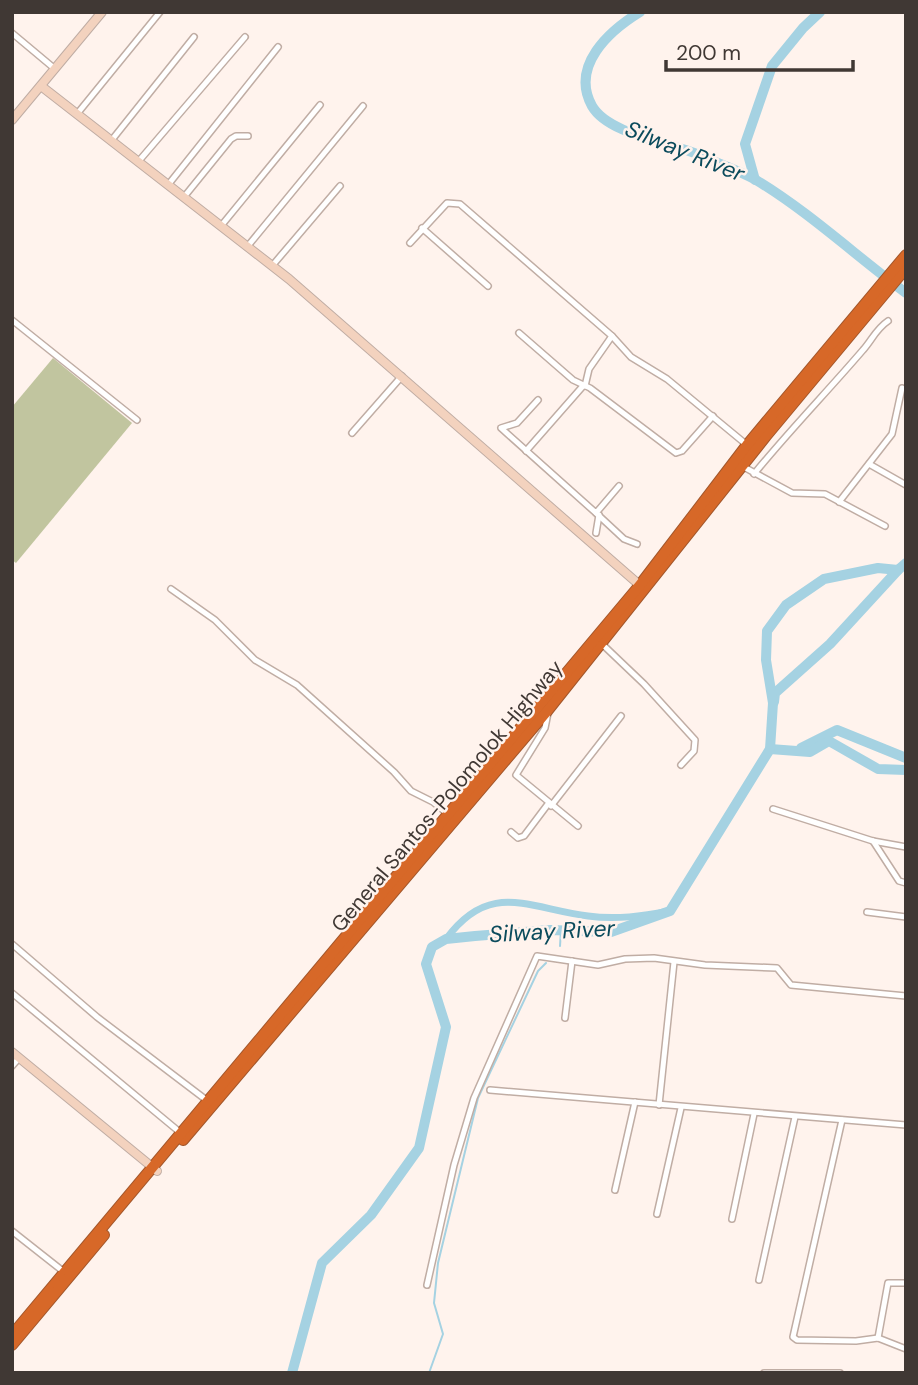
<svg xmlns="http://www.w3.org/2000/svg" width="918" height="1385" viewBox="0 0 918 1385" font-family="'DM Sans',sans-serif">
	<rect width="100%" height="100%" fill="#fff3ed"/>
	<path fill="#c1c59f" d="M53 358 132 423 16 563 12 560V407Z"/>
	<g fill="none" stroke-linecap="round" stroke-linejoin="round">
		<g stroke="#a5d2e2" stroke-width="2">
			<path d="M560 946 561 930"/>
			<path d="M429 1373 443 1334 434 1303 438 1263 478 1098 538 971 546 963"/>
		</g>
		<path stroke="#a5d2e2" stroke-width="7" d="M446 939C490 880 527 908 588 916 616 920 643 916 670 911"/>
		<g stroke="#a5d2e2" stroke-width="10">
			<path d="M640 12C609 31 570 66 592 106 608 134 668 142 697 154 716 163 738 170 756 180 809 212 856 256 906 293"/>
			<path d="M755 180 745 144 772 66 803 28 820 12"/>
			<path d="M774 702 775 693 830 644 898 570"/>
			<path d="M801 748 837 730 906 758"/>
			<path d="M770 749 810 752 829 741 878 769 906 770"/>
			<path d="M292 1373 322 1263 371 1215 419 1148 446 1027 426 964 432 947 446 939 475 936 550 930 611 932 670 911 770 749 773 703 766 660 767 631 786 605 824 579 878 568 898 570 906 563"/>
		</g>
		<g stroke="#c0ada4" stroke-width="8">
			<g id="street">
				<path d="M12 33 55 69"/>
				<path d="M77 114 160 12"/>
				<path d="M111 141 194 37"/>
				<path d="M138 162 245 37"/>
				<path d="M168 185 278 47"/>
				<path d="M184 197 231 139 236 136H248"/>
				<path d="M221 226 320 105"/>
				<path d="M422 228 488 286"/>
				<path d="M410 243 447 203 460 204 612 336 631 357 667 379 747 445"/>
				<path d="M247 247 363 106"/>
				<path d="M272 266 340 186"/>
				<path d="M12 320 137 420"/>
				<path d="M519 333 573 380 590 388 676 453 682 451 713 416"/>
				<path d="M585 386 589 369 612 336"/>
				<path d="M538 400 517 423 501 428 596 513 619 486"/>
				<path d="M352 433 402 376"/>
				<path d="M526 451 583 386"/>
				<path d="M869 464 906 485"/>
				<path d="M742 466 792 493 825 494 885 526"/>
				<path d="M754 474C789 431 827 392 863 350 872 340 876 329 888 321"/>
				<path d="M839 502 892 434 902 388"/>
				<path d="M596 513 624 539 637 544"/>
				<path d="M596 533 599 515"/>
				<path d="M171 589 215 620 255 660 297 685 394 772 411 791 433 802 448 814"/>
				<path d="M601 643 644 684 695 740 694 751 681 765"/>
				<path d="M548 713 545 728 516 775 578 826"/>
				<path d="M551 806 621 716"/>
				<path d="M773 809 873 841 906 847"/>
				<path d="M511 832 518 838 524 836 548 804"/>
				<path d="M873 841 899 881 906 883"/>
				<path d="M867 912 906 917"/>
				<path d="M12 944 97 1017 209 1102"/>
				<path d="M12 993 182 1134"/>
				<path d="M565 1018 572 961"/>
				<path d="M12 1066 19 1058"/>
				<path d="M490 1090 906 1125"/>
				<path d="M659 1105 674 962"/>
				<path d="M842 1120 793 1337 797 1340 856 1341 878 1338 906 1349"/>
				<path d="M615 1190 635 1102"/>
				<path d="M657 1214 681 1108"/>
				<path d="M732 1219 754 1114"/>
				<path d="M12 1231 64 1272"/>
				<path d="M759 1280 795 1117"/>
				<path d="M427 1285 454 1165 474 1098 537 956 598 965 625 959 654 958 705 965 777 968 791 985 906 996"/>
				<path d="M878 1338 888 1283H906"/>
				<path d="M764 1373H840"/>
			</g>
		</g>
		<g stroke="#c0ada4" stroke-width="10">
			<g id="secondary">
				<path d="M41 86 289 279 643 588"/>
				<path d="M12 120 102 12"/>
				<path d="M12 1052 157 1171"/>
			</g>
		</g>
		<g stroke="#a2572c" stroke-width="12">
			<g id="highway">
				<path d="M183 1140 548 710 766 436 906 268"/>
				<path d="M12 1335 640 585 747 445 906 255"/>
				<path d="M12 1345 104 1235"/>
			</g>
		</g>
		<use href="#street" stroke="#fff" stroke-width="5"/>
		<use href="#secondary" stroke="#f3d2be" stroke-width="8"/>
		<use href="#highway" stroke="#d76828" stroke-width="10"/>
	</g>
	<g text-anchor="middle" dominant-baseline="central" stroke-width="5" stroke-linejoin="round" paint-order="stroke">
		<g font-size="21" fill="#403834" stroke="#fff3ed">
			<text transform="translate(447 796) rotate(-50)">General Santos-Polomolok Highway</text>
		</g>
		<g font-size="23" font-style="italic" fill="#0b4b5c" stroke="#fff3ed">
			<text transform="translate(685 151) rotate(22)">Silway River</text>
			<text transform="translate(552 931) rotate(-3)">Silway River</text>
		</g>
	</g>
	<rect width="918" height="1385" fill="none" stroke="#403834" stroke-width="28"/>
	<path d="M666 60v10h187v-10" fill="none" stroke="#403834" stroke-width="3.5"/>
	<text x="676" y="60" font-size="21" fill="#403834" stroke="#fff3ed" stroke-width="5" paint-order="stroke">200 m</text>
</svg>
